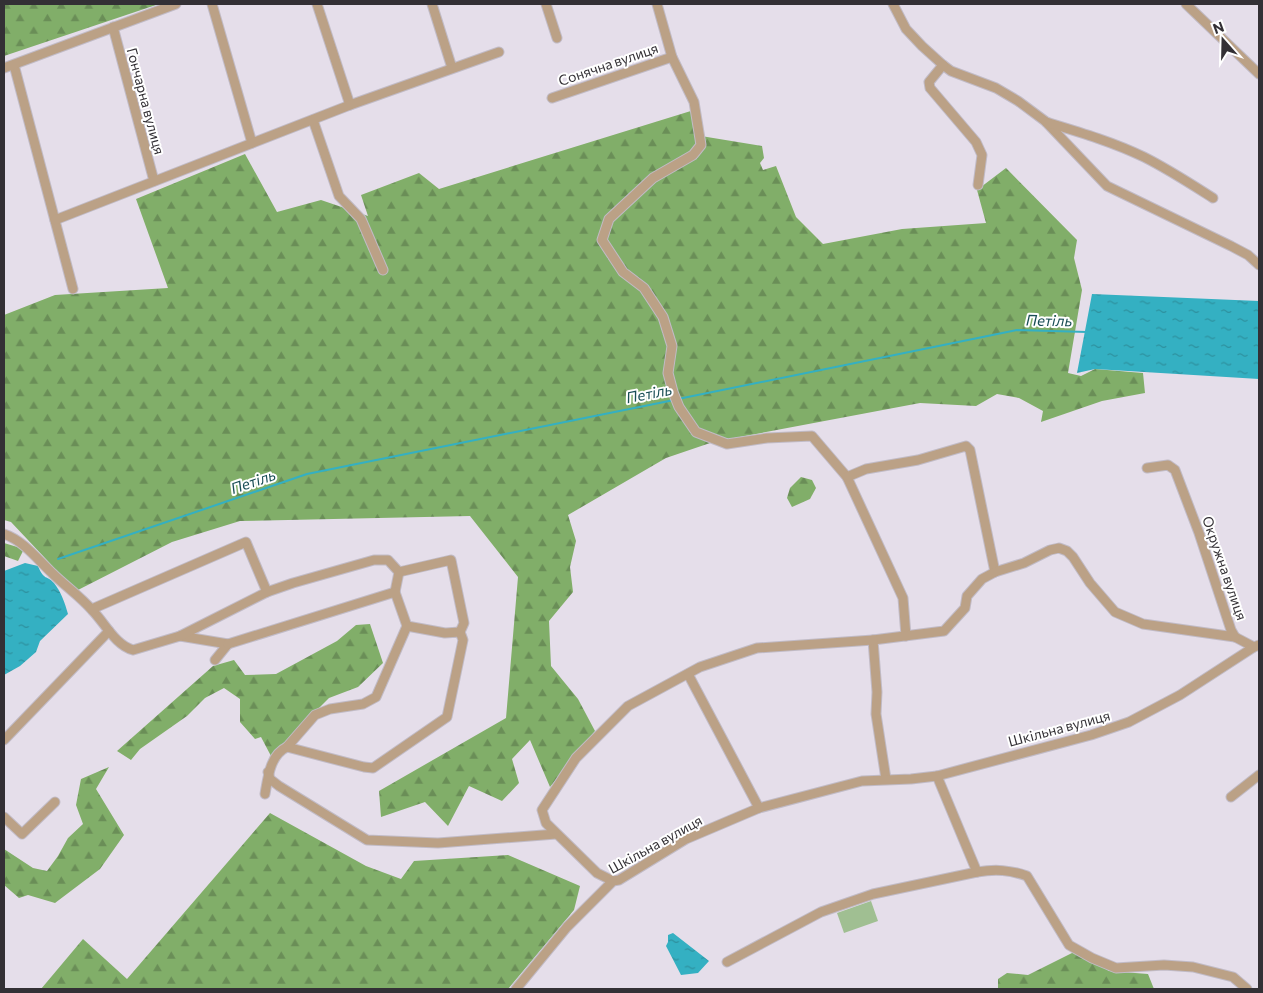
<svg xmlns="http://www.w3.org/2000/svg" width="1263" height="993" viewBox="0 0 1263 993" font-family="Commissioner,sans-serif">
	<defs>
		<pattern id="forest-firs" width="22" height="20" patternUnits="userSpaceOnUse" patternTransform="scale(1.25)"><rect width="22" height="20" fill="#81ae69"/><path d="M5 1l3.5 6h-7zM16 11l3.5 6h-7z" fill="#6a8e57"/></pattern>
		<pattern id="water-ripples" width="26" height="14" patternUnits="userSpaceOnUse" patternTransform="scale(1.25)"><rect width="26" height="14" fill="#34b0c2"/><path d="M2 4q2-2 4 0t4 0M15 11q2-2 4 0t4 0" fill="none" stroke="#2d909e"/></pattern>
	</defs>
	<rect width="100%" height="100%" fill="#e5deea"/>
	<path fill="#a0bf92" d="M871 901 878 921 844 933 837 913Z"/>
	<g fill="url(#forest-firs)">
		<path d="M4 4H159L4 56Z"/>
		<path d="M694 110 701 136 762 146 764 158 760 163 763 170 776 166 796 217 823 244 902 229 986 223 977 190 1006 168 1077 240 1074 258 1082 290 1068 373 1081 376 1095 369 1143 373 1145 393 1102 401 1041 422 1043 411 1019 398 997 394 976 406 920 403 713 442 666 458 568 515 576 541 570 567 573 592 549 621 551 666 578 699 595 731 550 787 530 740 512 759 519 783 502 801 469 786 448 826 425 802 381 817 379 791 506 718 518 577 470 516 240 521 172 542 76 591 11 522 4 520V315L55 295 168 288 136 199 245 154 277 212 321 200 368 216 361 195 419 173 439 189Z"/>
		<path d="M801 477 812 480 816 488 810 499 792 507 787 498 790 488Z"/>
		<path d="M4 543 24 549 18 561 4 556Z"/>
		<path d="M370 624 383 663 358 687 329 698 271 756 261 737 255 739 240 722V699L224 688 205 698 187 716 140 749 131 760 117 751 213 666 234 660 245 675 276 674 337 641 356 625Z"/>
		<path d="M109 767 96 789 124 835 100 869 55 903 28 895 19 898 4 885V849L33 868 47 871 58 856 68 838 83 824 76 805 81 779Z"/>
		<path d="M270 813 366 866 401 879 414 861 508 855 580 886 574 910 508 989H41L83 939 127 979Z"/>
		<path d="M1076 951 1109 971 1148 974 1154 989H998V979L1007 973 1028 975Z"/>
	</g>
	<g fill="url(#water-ripples)">
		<path d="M1092 294 1259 301V379L1095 369 1077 373Z"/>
		<path d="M25 563 38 566C44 581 47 575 54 583 61 592 65 603 68 614L40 641 36 652 20 666 4 675V571Z"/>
		<path d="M673 933 709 961 698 973 681 975 666 946 668 942V935Z"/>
	</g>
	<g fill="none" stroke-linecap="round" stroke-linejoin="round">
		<g stroke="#34b0c2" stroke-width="2">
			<path d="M678 399 1017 330 1087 332"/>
			<path d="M58 559 307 474 674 400"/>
		</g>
		<g stroke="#c1bbc6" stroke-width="11">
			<g id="minor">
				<path d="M212 4 252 143"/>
				<path d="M317 4 350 105"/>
				<path d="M432 4 452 68"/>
				<path d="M546 4 557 38"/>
				<path d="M657 4 672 57 694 102 701 145 693 155 653 178 609 219 602 240 623 272 644 288 663 317 672 346 668 373 673 392 679 407 696 432 727 444 767 438 812 436 847 477 903 598 906 636"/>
				<path d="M893 4 906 29 922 46 943 65 951 71 996 88 1018 101 1045 121 1107 186 1231 246 1248 255 1259 265"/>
				<path d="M1186 4 1259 74"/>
				<path d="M113 27 154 181"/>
				<path d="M14 65 73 289"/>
				<path d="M943 65 929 82 930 88 976 142 982 155 978 185"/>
				<path d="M4 68 176 4"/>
				<path d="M552 98 672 57"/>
				<path d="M313 120 339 196 361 219 383 270"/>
				<path d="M1046 122C1079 132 1113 142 1144 157 1168 169 1191 184 1213 198"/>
				<path d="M55 220 350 105 499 52"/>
				<path d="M847 477 866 469 918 460 966 446 970 450 995 572"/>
				<path d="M4 534C24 541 37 559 52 573 65 586 80 596 92 610 105 623 115 645 133 650L180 636 228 644 215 660"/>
				<path d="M399 572 451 560 464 623 460 632"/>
				<path d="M267 592 293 583 374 560H388L399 572 395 592"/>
				<path d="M92 609 246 542 267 592 180 636"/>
				<path d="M1235 637 1254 647"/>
				<path d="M228 644 395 592 407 626 445 633 460 632 463 640 447 717 373 768 364 767 287 747C270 755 268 777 265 794"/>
				<path d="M688 674 759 808"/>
				<path d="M4 740 109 631"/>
				<path d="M287 747 315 715 330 709 363 704 376 697 407 626"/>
				<path d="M268 772 270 779 279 786 367 840 438 843 556 834"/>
				<path d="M886 779 876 714 877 692 873 640 944 631 965 608 967 596 982 579 995 572 1024 563 1050 550 1059 548 1067 551 1073 557 1090 583 1115 612 1143 624 1235 637 1231 630 1199 533 1175 470 1168 465 1147 468"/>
				<path d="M1231 797 1259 775"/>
				<path d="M4 817 22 834 55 802"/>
				<path d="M977 872C996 869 1010 870 1027 876L1069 945 1092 958 1116 968 1164 965 1193 967 1233 977 1247 989"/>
				<path d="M613 881 597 873 546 823 542 810 576 758 628 706 700 667 757 648 873 640"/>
				<path d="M727 962 821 912 873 894 977 872 937 776"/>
				<path d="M516 989 567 927 613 881 619 880 686 839 759 808 862 781 911 779 937 776 1091 735 1129 722 1180 695 1254 647 1259 645"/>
			</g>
		</g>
		<use href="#minor" stroke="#bba186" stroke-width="9"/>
	</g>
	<g text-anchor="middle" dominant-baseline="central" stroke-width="4" stroke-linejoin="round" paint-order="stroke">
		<g font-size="14" fill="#333035" stroke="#fff">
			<text transform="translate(608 64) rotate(-19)">Сонячна вулиця</text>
			<text transform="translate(146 101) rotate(75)">Гончарна вулиця</text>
			<text transform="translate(1225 568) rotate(71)">Окружна вулиця</text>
			<text transform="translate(1059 728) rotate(-15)">Шкільна вулиця</text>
			<text transform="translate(655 844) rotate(-29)">Шкільна вулиця</text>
		</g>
		<g font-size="15" font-style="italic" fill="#194d55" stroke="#fff">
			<text transform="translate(1049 320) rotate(1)">Петіль</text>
			<text transform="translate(649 393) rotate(-11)">Петіль</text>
			<text transform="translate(253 481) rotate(-19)">Петіль</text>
		</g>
	</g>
	<rect width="1263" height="993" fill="none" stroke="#333035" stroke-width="10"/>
	<g transform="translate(1223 40) rotate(340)" stroke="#ffffff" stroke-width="4" paint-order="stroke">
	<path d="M0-4L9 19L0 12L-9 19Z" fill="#333035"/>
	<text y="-8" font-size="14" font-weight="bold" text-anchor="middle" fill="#333035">N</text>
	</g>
</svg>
